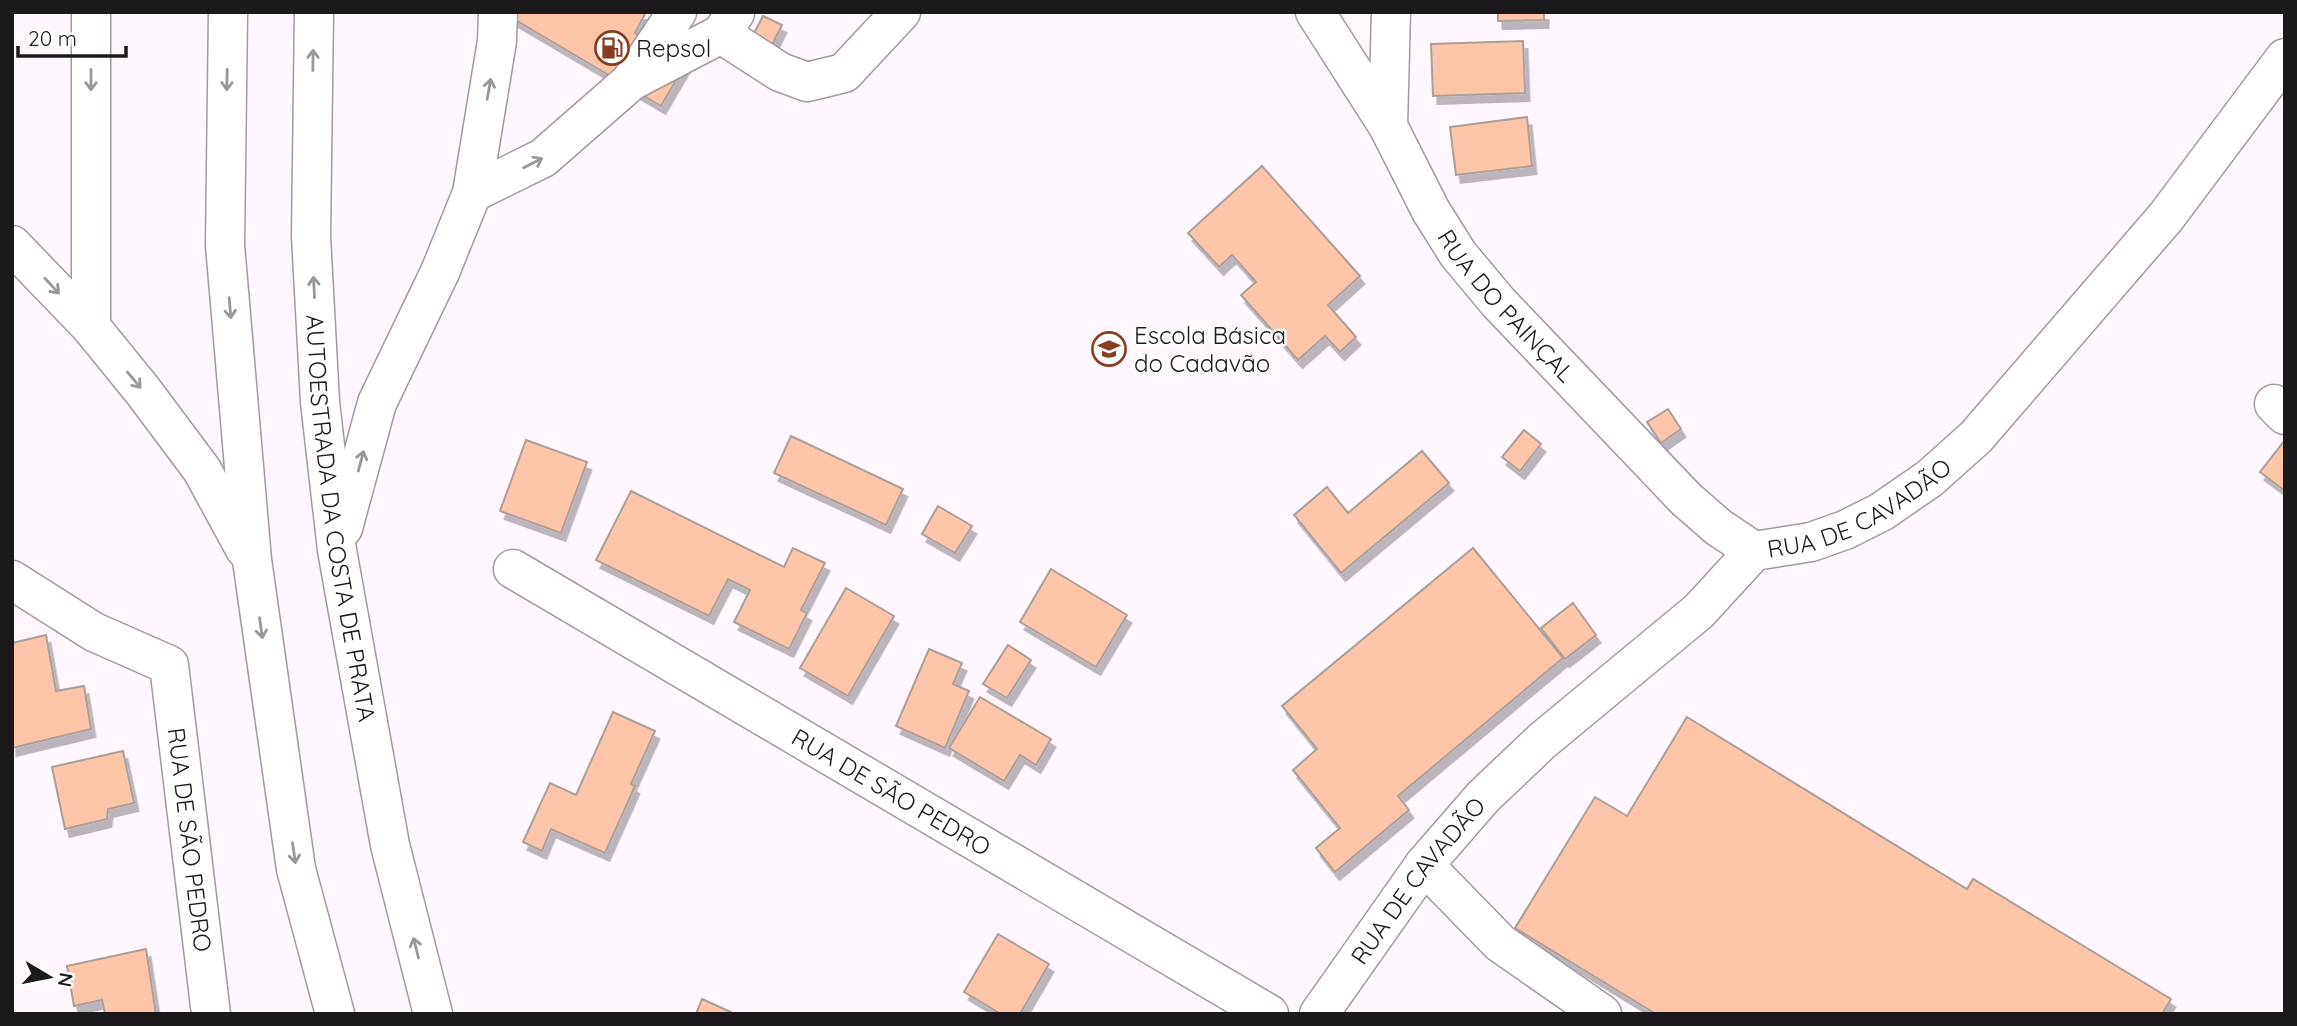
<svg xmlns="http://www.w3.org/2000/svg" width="2297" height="1026" viewBox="0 0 2297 1026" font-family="Quicksand,sans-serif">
	<defs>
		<filter id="shadow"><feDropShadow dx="4.5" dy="8" stdDeviation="0" flood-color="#0004"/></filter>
	</defs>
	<rect width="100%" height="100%" fill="#fff6fe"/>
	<g fill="#ffc5a8" stroke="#aa9f99" stroke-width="2" filter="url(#shadow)">
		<path d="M502 12H646L635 33 686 63 661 106Z"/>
		<path d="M1498 12H1544V20L1498 21Z"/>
		<path d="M763 16 782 25 772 45 753 35Z"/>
		<path d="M1523 41 1525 93 1433 96 1431 44Z"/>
		<path d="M1527 117 1532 166 1456 175 1450 127Z"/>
		<path d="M1262 166 1360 276 1328 305 1356 337 1340 352 1325 336 1298 360 1241 295 1256 282 1232 255 1219 267 1188 233Z"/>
		<path d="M1668 409 1681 429 1661 443 1647 422Z"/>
		<path d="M1524 430 1541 444 1520 471 1502 457Z"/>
		<path d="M791 436 903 489 886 525 774 473Z"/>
		<path d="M526 440 587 462 561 533 500 511Z"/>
		<path d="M2285 440V491L2260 472Z"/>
		<path d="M1422 451 1449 483 1341 573 1294 515 1327 487 1348 513Z"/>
		<path d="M631 491 784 567 793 548 825 563 801 610 807 613 789 649 734 622 750 590 728 579 709 616 596 560Z"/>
		<path d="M938 506 972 526 955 553 922 534Z"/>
		<path d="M1473 548 1563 658 1398 796 1409 810 1335 872 1316 848 1340 828 1293 770 1317 749 1282 706Z"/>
		<path d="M1051 569 1127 615 1096 667 1020 622Z"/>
		<path d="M846 588 894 616 848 696 800 668Z"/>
		<path d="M1573 603 1596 635 1565 659 1541 628Z"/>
		<path d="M46 635 56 691 84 686 91 729 12 748V643Z"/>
		<path d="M1008 645 1031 660 1007 698 983 684Z"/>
		<path d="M929 649 962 663 953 684 969 691 945 748 896 726Z"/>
		<path d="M980 697 1051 739 1036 765 1020 755 1004 781 949 748Z"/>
		<path d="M613 712 655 731 631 784 635 786 605 853 551 829 542 851 523 842 550 783 576 795Z"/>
		<path d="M1687 717 1967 889 1973 879 2171 999 2162 1014H1656L1515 928 1595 797 1627 816Z"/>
		<path d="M123 751 134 803 108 809 107 819 65 829 52 767Z"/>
		<path d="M998 934 1049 964 1020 1014H1001L964 992Z"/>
		<path d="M146 949 156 1014H105L102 1000 74 1006 67 966Z"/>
		<path d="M702 999 735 1014H696Z"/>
	</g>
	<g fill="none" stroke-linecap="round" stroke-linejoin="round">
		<g stroke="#a299a1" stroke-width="41">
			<g id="minor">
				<path id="s1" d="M1315 12 1388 126 1431 211 1458 254 1498 302 1686 499 1718 527 1754 551"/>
				<path d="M721 34 780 72 807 82 844 73 901 12"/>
				<path d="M635 79 721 34 735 13"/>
				<path d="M1388 126 1391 12"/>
				<path d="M472 193 543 158 630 82 677 12"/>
				<path d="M12 245 91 327"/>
				<path d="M440 272 472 193 497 41 498 12"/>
				<path d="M91 327V12"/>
				<path d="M2274 404 2285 415"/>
				<path id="s2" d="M513 569 1269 1014"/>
				<path id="s3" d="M12 580 94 632 169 665 211 1014"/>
				<path d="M1424 865 1500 943 1602 1014"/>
				<path id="s4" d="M1319 1014 1424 865 1483 797 1542 741 1699 611 1754 551 1811 542 1845 530 1881 512 1929 479 1976 437 2166 217 2285 58"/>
			</g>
		</g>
		<g stroke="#a299a1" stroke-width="41">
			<g id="highway">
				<path d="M228 12 225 245 252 560 296 869 335 1014"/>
				<path id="s5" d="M314 12 311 236 320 402 337 550 390 845 433 1014"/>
				<path d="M91 327 143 391 202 470 245 549"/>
				<path d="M343 528 377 403 440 272"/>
			</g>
		</g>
		<use href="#minor" stroke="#fff" stroke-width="38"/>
		<use href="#highway" stroke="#fff" stroke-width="38"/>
	</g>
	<defs><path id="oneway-shaft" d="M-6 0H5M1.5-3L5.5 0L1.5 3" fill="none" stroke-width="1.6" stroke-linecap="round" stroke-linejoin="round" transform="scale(1.75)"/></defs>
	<g stroke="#999899">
		<use href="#oneway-shaft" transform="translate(313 60) rotate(-89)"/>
		<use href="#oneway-shaft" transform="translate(91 80) rotate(90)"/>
		<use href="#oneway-shaft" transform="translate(227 80) rotate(91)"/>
		<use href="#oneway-shaft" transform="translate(489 89) rotate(-80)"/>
		<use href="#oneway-shaft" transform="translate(533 163) rotate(-27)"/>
		<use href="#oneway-shaft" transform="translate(52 286) rotate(47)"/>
		<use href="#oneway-shaft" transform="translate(314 287) rotate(-93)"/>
		<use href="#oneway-shaft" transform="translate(230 308) rotate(85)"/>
		<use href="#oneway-shaft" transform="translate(134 380) rotate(50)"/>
		<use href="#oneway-shaft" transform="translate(361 461) rotate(-75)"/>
		<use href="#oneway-shaft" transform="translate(261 628) rotate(82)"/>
		<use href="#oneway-shaft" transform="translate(294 853) rotate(82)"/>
		<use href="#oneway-shaft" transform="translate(416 948) rotate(-104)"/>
	</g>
	<defs>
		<g id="fuel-ring" transform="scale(1.75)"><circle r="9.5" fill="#fff" stroke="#863d22" stroke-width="1.5"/><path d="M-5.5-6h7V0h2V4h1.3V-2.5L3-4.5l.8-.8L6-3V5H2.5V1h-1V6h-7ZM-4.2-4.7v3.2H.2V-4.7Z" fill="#863d22"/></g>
		<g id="school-ring" transform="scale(1.75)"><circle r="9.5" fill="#fff" stroke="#863d22" stroke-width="1.5"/><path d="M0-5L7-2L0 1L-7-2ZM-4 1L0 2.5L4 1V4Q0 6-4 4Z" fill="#863d22"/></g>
	</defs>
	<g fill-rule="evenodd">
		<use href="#fuel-ring" x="612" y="48"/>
		<use href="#school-ring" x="1109" y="349"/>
	</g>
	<g text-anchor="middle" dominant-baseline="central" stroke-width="5" stroke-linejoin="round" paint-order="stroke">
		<g font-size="24" fill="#1c191c" stroke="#fff" text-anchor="start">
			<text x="636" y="48">Repsol</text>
			<text x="1134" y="335">Escola Básica<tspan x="1134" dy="28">do Cadavão</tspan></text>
		</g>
		<g font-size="24" fill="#1c191c" stroke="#fff">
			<text stroke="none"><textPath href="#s1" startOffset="352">RUA DO PAINÇAL</textPath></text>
			<text stroke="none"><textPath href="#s4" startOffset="754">RUA DE CAVADÃO</textPath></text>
			<text stroke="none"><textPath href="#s5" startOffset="508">AUTOESTRADA DA COSTA DE PRATA</textPath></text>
			<text stroke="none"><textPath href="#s2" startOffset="439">RUA DE SÃO PEDRO</textPath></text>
			<text stroke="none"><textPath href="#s3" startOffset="355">RUA DE SÃO PEDRO</textPath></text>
			<text stroke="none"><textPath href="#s4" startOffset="166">RUA DE CAVADÃO</textPath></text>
		</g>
	</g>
	<rect width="2297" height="1026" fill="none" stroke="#1c191c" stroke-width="28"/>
	<g transform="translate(49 977) rotate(100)" stroke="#ffffff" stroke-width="5" paint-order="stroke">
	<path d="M0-5L12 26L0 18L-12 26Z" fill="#1c191c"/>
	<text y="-10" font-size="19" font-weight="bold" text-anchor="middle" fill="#1c191c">N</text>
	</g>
	<path d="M18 46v10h108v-10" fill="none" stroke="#1c191c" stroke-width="3.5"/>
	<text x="28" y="46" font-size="21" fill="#1c191c" stroke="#ffffff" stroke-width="5" paint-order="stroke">20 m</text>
</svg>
